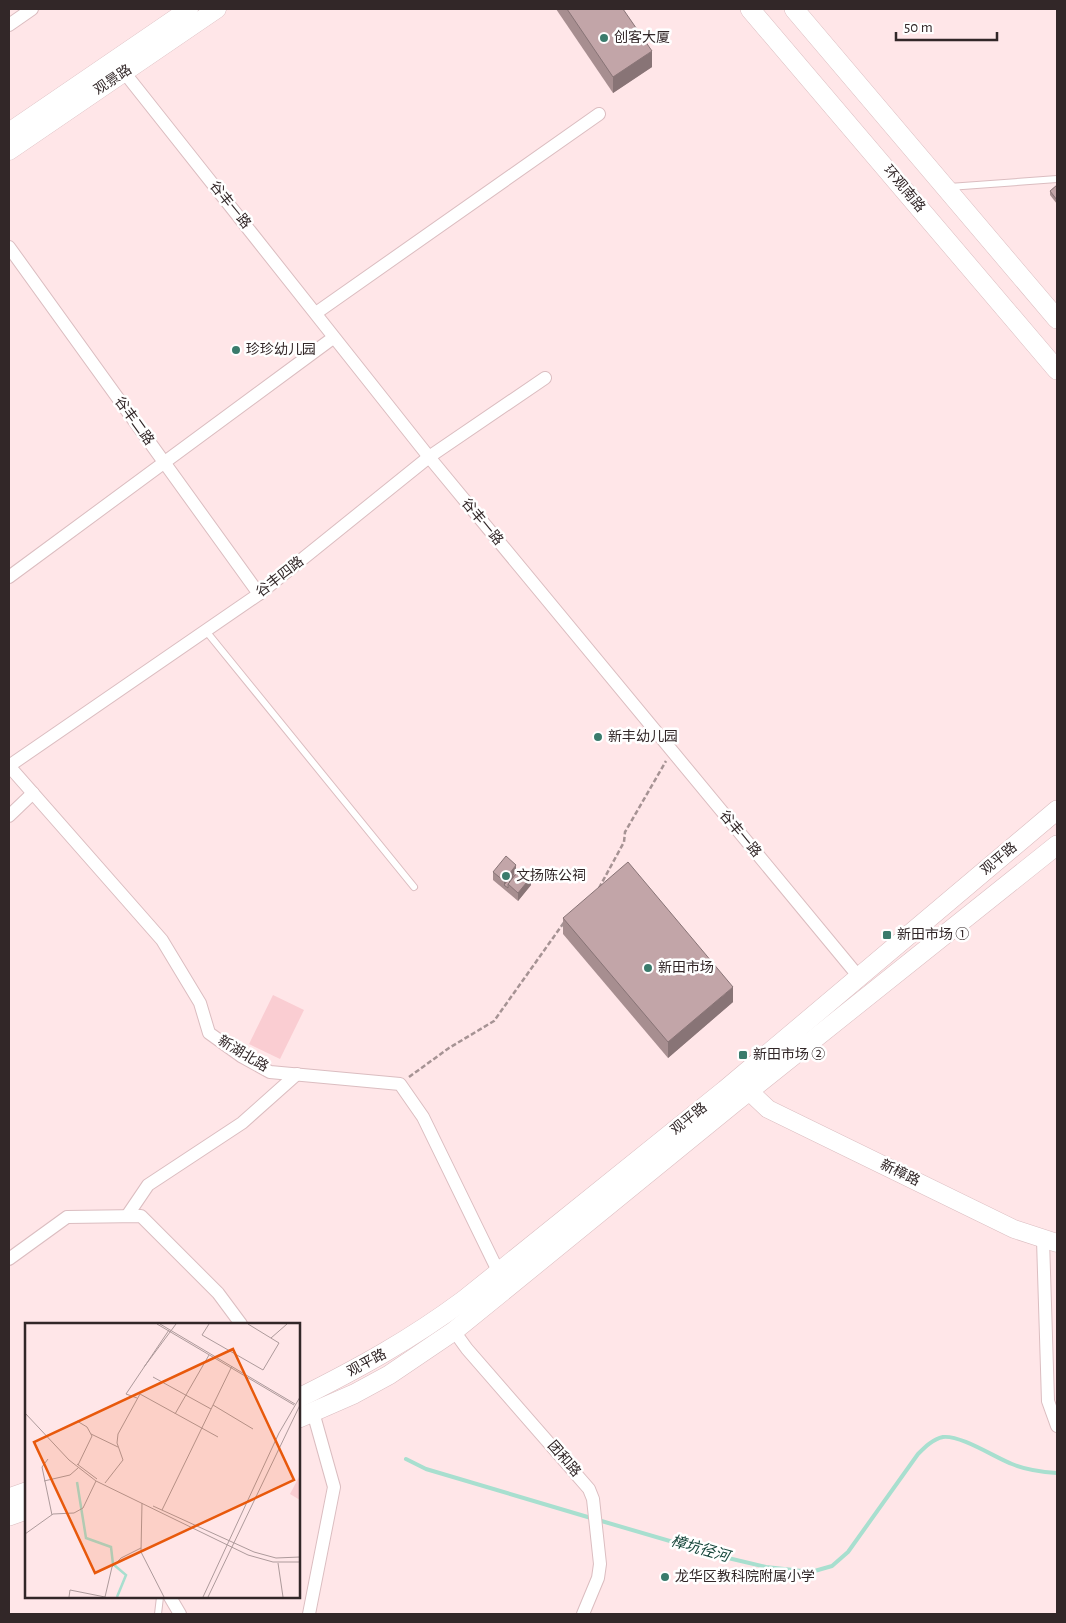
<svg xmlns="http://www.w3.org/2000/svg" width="1066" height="1623" viewBox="0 0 1066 1623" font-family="'Alegreya Sans','Noto Sans SC',sans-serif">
	<rect width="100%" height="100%" fill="#ffe6e8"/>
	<path fill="#facdd2" d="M273 995 304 1010 280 1059 249 1044Z"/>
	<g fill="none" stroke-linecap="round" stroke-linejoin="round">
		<g stroke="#a8dfcf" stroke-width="4">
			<path d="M406 1459 426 1469 591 1518"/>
			<path d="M598 1520 728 1558 766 1567 811 1572 832 1566 848 1552 918 1454C925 1447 933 1439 943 1437 961 1435 994 1457 1012 1464 1026 1470 1042 1472 1057 1473"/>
		</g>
		<g stroke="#dbbdc0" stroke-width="8">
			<g id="lane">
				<path d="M949 187 1057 179"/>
				<path d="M206 631 414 887"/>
				<path d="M158 1614 160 1597"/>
			</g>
		</g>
		<g stroke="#dbbdc0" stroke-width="14">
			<g id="street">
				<path d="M9 25 32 9"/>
				<path d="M120 67 429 457 859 977"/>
				<path d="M9 247 259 594"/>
				<path d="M316 313 599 114"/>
				<path d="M9 577 333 338"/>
				<path d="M9 816 33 793"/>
				<path d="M127 1216 148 1185 242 1123 297 1074"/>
				<path d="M1043 1240 1048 1401 1057 1426"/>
				<path d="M9 1259 67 1217 141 1216 218 1293 241 1324"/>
				<path d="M499 1273 423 1117 400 1084 270 1072 241 1056 209 1033 200 1003 162 940 9 766 259 594 429 457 545 378"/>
				<path d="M454 1331 467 1349 589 1489 593 1499 600 1564 598 1578 583 1614"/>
				<path d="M170 1597 180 1614"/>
				<path d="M309 1614 334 1487 313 1412"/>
			</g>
		</g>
		<g stroke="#dbbdc0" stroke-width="19">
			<g id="secondary">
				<path d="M9 132 189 9"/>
				<path d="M9 151 217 9"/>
				<path d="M749 1091 768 1109 1014 1229 1057 1243"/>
			</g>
		</g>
		<g stroke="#dbbdc0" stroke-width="20">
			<g id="primary">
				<path d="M750 9 1057 370"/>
				<path d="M794 9 1057 319"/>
				<path d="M299 1398C359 1368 410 1340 464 1300L725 1090 1057 810"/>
				<path d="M299 1418 354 1394 389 1375 454 1331 734 1103 1057 845"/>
				<path d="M9 1498 26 1492"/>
				<path d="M9 1516 26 1510"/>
			</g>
		</g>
		<g stroke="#a69394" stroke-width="2.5" stroke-dasharray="5 2.5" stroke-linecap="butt">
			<path d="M599 888 624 842 625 832 666 761"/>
			<path d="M409 1077 449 1048 494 1021 565 921"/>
		</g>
		<use href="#lane" stroke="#fff" stroke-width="6"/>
		<use href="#street" stroke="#fff" stroke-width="12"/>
		<use href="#secondary" stroke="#fff" stroke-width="18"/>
		<use href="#primary" stroke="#fff" stroke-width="19"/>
	</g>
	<g fill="#a78e90">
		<path d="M556 9H623L652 67 613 93Z"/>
		<path d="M1057 185V204L1050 195V191Z"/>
		<path d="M516 869 531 885 518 901 493 880V872Z"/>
		<path d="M563 918 733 1002 668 1058 563 934Z"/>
	</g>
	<g fill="#887476">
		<path d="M652 51V67L613 93V77Z"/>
		<path d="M516 865V873L513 874V878L506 887 504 885V889V881Z"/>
		<path d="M531 877V885L518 901V893Z"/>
		<path d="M733 987V1002L668 1058V1042Z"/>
	</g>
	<g fill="#c2a5a8" stroke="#887476">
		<path d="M567 9H623L652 51 613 77Z"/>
		<path d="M1057 185V200L1050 191Z"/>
		<path d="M506 856 516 865 504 881 493 872Z"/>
		<path d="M628 862 733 987 668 1042 563 918Z"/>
		<path d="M516 869 518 871 515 876 513 874Z"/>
		<path d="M520 869 531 877 518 893 508 884Z"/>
		<path d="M508 880 510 882 508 884V888L504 885Z"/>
	</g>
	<g fill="#3a7b6c" stroke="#fff" stroke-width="2">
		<circle cx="604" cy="38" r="5"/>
		<circle cx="236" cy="350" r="5"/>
		<circle cx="598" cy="737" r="5"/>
		<circle cx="506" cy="876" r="5"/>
		<rect x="882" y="930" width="10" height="10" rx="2.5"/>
		<circle cx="648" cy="968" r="5"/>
		<rect x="738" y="1050" width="10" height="10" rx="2.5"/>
		<circle cx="665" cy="1577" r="5"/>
	</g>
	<g text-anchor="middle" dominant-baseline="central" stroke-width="5" stroke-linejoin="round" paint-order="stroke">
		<g font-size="14" fill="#322728" stroke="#fff" text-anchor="start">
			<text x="614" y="38">创客大厦</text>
			<text x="246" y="350">珍珍幼儿园</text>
			<text x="608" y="737">新丰幼儿园</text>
			<text x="516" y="876">文扬陈公祠</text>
			<text x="897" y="935">新田市场 ①</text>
			<text x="658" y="968">新田市场</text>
			<text x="753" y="1055">新田市场 ②</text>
			<text x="675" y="1577">龙华区教科院附属小学</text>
		</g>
		<g font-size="14" fill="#322728" stroke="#fff">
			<text transform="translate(113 80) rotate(-34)">观景路</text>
			<text transform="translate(904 189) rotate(50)">环观南路</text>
			<text transform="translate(230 205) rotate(51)">谷丰一路</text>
			<text transform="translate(134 421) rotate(54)">谷丰二路</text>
			<text transform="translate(482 522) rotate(50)">谷丰一路</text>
			<text transform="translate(280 577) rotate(-38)">谷丰四路</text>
			<text transform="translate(740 834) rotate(50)">谷丰一路</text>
			<text transform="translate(999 859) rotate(-40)">观平路</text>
			<text transform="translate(243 1054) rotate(31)">新湖北路</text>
			<text transform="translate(689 1119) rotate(-39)">观平路</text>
			<text transform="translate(900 1173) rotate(26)">新樟路</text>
			<text transform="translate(367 1363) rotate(-28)">观平路</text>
			<text transform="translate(564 1459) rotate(49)">团和路</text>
		</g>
		<g font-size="15" font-style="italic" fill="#15453a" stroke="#fff">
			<text transform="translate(700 1549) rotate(16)">樟坑径河</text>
		</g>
	</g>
	<g transform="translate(25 1323)">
		<rect width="275" height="275" fill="#ffe6e8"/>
		<path d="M275 152V177L265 171Z" fill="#facdd2"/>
		<path fill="none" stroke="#a8dfcf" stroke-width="2.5" d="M52 159 61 215 86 224 88 241 101 252 92 274"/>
		<path fill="none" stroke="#ad9a9b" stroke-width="1" d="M132 1 269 82M135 1 270 81M184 1 177 12 238 47 254 20 223 1M246 15 262 1M119 44 151 1M128 54 186 86M112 75 101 71 144 7M188 82 228 106M0 90 44 137 71 158 223 232 248 239H275M150 91 184 32M52 98 62 104 67 113 53 142M66 111 93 124M23 136 17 144 27 192M52 141 72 156M19 158 45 152 53 145M80 160 98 137 92 120 93 111 115 71 193 114M117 180 116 229 139 274M128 183 229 229 251 235 275 234M137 187 207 43M0 211 28 191 49 190 58 185 71 158M253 240 258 274M44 274 45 267 80 274 87 244 96 235 116 225M178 274 254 110 275 74M183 274 275 82"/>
		<path fill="#e8590c" fill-opacity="0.15" stroke="#e8590c" stroke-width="2.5" d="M208 26 269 157 70 250 9 119Z"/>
		<rect width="275" height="275" fill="none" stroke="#322728" stroke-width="2.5"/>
	</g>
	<rect width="1066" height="1623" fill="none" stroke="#322728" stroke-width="20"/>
	<path d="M896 32v8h101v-8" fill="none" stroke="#322728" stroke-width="2.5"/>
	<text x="904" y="32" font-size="15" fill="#322728" stroke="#ffffff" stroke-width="4" paint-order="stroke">50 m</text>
</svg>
